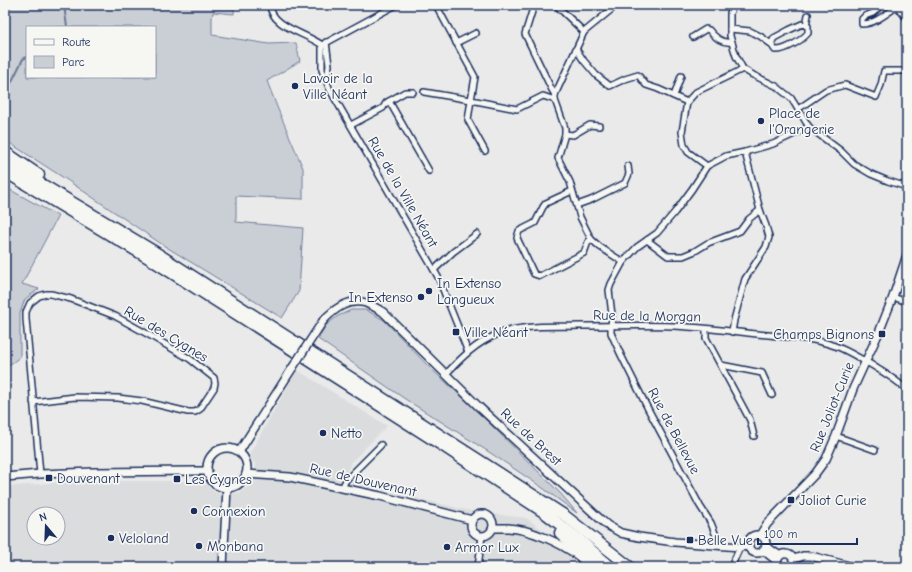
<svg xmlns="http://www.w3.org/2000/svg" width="912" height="572" viewBox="0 0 912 572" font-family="'Comic Neue',sans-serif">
	<rect width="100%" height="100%" fill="#e9eae9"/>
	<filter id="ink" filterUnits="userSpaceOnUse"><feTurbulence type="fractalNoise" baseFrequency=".025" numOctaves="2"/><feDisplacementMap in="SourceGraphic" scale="8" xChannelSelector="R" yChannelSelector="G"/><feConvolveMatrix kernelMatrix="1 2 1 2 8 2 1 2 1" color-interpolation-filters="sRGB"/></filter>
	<g filter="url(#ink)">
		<path fill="#dadcde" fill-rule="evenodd" d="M297 370 387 426 351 462 343 481 475 512 526 518 593 567H5V487L75 481H197L207 485 216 493H239L254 482 256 465 252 460 250 453ZM34 514H58V538H34Z"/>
		<g fill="#caced5" stroke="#727e9a" fill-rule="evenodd">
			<path d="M5 5H234V14L213 12 212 18V35L269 44 296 43 300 61 267 81 277 107 303 168V199L236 196V222L303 228 299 291 282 318 163 245 67 180 5 140ZM27 27H155V77H27Z"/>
			<path d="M5 187 58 216 22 284 39 289 25 299 20 313V357L5 368Z"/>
			<path d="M351 310H366L384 320 429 367 473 407 561 494 577 513 540 486 489 452 405 399 318 339 326 325 338 316Z"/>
		</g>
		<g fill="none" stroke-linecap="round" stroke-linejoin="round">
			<g stroke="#6c7995" stroke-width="2">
				<path d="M64 5 67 27"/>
				<path d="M5 95 23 59 27 57"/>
			</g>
			<g stroke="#1b2f5e" stroke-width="8">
				<g id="street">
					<path d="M270 5C271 27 306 33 322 45"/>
					<path d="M436 5 475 77 471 100 517 109 543 96 555 100"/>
					<path d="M534 5 525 34 551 88 555 95"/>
					<path d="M556 5 584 32"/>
					<path d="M617 5 584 32 559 86 555 95V100L565 128V134L558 158 570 182 580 217 591 239 600 247 623 262"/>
					<path d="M734 5 730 13V36L736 56 743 69 753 75 776 86 791 98 809 127"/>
					<path d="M882 5 873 13 865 16 862 19V24C875 24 887 13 898 6"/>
					<path d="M806 25 808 15"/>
					<path d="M730 29 750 31 760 36 771 44 774 38 789 30 802 24 808 26V33C802 40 785 51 775 50L771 44"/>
					<path d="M693 37 706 29 709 30C714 37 723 44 732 42"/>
					<path d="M326 42 329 65 327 81"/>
					<path d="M456 43 476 33"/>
					<path d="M322 45V70L330 90 438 277 468 352"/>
					<path d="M322 45 396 5"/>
					<path d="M576 49 584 61 596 75 610 86 625 79 638 75 646 85 658 89 687 102"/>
					<path d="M424 92 471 100 468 120 485 151"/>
					<path d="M674 96 681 76"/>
					<path d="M389 101 429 171"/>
					<path d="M798 109 826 90 845 85 876 97 881 85 884 71H907"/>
					<path d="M351 125 383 108 386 103 405 92H413"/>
					<path d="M565 134 573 135 590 125 599 126"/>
					<path d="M707 166 688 152 684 145 682 132 687 102 696 92 743 69"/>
					<path d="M572 191 546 203 543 207 535 223 519 231 517 238 534 274 540 276 584 253 588 242 591 239"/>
					<path d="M577 205 591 200 625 183 629 174 628 166"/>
					<path d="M647 240 668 256H683L695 251 708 243 740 231 749 219 760 210"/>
					<path d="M434 270 453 252 477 234"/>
					<path d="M893 297 907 302"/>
					<path d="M706 329V338L750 420 754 436"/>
					<path d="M732 332 734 320 745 279 766 247 769 237 766 226 760 210 745 152"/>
					<path d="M721 365 762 373 772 395"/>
					<path d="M446 374C460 359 476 343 496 335 521 324 552 327 579 326 610 326 642 325 673 326 701 327 729 331 757 334 783 337 811 337 835 346 847 350 859 358 870 364 883 372 896 379 907 390"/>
					<path d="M33 402 75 397 118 398 142 401 188 412H195L200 409 214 388 215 383 214 378 190 359 151 336 115 316 71 299 51 294H46L39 296 30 303 26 312V319L40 474"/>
					<path d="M836 436 875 450"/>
					<path d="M342 488 346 480 381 445"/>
					<path d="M720 546 711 523 700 506 647 407 621 355 611 333V326L612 315 609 290 611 284 623 262 637 247 657 233 675 212 692 189 707 166 726 156 745 152 773 144 788 137 809 127 841 151 854 164 871 174 888 181 907 187"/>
					<path d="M478 567 482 536"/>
					<path d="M731 567 740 547"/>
				</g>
			</g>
			<g stroke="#1b2f5e" stroke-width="10">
				<g id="secondary">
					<path d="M897 5 907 17"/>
					<path d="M323 321C334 309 348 298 366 303 371 305 378 309 383 312L478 406 599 518 607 525 621 533 639 537 675 542 740 547 749 546"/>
					<circle cx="227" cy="468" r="20"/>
					<path d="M239 452 293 367"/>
					<path d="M246 474 290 477 380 496 472 520"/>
					<path d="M5 477 40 474 94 472 196 471H208"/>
					<circle cx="482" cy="525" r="11"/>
					<path d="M493 528C498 528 503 528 508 528 530 529 561 543 578 556 582 559 586 563 590 567"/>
					<path d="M760 535 767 524 815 474 826 459 836 436 853 389 880 330 893 297 907 255"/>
					<circle cx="757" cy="544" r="9"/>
					<path d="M766 546 780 556"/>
					<path d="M763 550 777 561"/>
					<path d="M794 559 803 556H811L853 567"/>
					<path d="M223 567 227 488"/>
					<path d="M779 567C771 549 800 550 792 567"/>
				</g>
			</g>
			<g stroke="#1b2f5e" stroke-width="13">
				<g id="highway">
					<path d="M5 152 39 175"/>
					<path d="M5 162 152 250 493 469 564 515 630 567"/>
					<path d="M5 172 150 259 443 446 545 513 580 540 611 567"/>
					<path d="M560 533 597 567"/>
				</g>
			</g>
			<use href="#street" stroke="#f6f6f2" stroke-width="5"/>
			<use href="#secondary" stroke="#f6f6f2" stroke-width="7"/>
			<use href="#highway" stroke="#f6f6f2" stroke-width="10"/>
			<g stroke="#1b2f5e" stroke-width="10" stroke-linecap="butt">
				<path id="secondary-bridge" d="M293 367 323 321"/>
			</g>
			<use href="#secondary-bridge" stroke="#f6f6f2" stroke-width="7"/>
		</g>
	</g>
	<g fill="#1b2f5e" stroke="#f6f6f2" stroke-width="1.5">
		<circle cx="295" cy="86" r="4"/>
		<circle cx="761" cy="121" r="4"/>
		<circle cx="429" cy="291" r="4"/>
		<circle cx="421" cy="297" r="4"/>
		<rect x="452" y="328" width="8" height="8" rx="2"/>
		<rect x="878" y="330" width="8" height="8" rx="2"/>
		<circle cx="323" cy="433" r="4"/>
		<rect x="45" y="474" width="8" height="8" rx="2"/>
		<rect x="173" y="475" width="8" height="8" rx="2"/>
		<rect x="787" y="496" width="8" height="8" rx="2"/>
		<circle cx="194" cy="511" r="4"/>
		<circle cx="111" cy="538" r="4"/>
		<rect x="686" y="536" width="8" height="8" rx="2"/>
		<circle cx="199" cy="546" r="4"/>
		<circle cx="447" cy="547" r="4"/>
	</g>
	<g text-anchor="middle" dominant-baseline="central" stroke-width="3.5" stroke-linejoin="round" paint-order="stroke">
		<g font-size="14" fill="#1b2f5e" stroke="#f6f6f2" text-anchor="start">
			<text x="303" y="78">Lavoir de la<tspan x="303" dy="16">Ville Néant</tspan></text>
			<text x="769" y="113">Place de<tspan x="769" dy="16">l'Orangerie</tspan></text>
			<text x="437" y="283">In Extenso<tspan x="437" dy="16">Langueux</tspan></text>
			<text x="413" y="297" text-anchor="end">In Extenso</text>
			<text x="464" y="332">Ville Néant</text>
			<text x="874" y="334" text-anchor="end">Champs Bignons</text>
			<text x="331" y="433">Netto</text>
			<text x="57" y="478">Douvenant</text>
			<text x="185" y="479">Les Cygnes</text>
			<text x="799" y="500">Joliot Curie</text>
			<text x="202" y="511">Connexion</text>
			<text x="119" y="538">Veloland</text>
			<text x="698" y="540">Belle Vue</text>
			<text x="207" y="546">Monbana</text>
			<text x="455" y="547">Armor Lux</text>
		</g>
		<g font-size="14" fill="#1b2f5e" stroke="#f6f6f2">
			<text transform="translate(403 192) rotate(60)">Rue de la Ville Néant</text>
			<text transform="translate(647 316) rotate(1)">Rue de la Morgan</text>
			<text transform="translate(166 334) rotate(31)">Rue des Cygnes</text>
			<text transform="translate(832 407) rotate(-68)">Rue Joliot-Curie</text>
			<text transform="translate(674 431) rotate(62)">Rue de Bellevue</text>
			<text transform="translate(531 437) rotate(43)">Rue de Brest</text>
			<text transform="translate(363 480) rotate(13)">Rue de Douvenant</text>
		</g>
	</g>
	<rect width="912" height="572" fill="none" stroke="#f6f6f2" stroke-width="20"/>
	<rect x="10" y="10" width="892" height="552" fill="none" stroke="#1b2f5e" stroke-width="1.5" filter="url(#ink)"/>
	<rect x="26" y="26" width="130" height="52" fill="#f6f6f2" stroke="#9ea6b7"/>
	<rect x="34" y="39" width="20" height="6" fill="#f6f6f2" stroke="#9ea6b7"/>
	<text x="62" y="46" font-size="12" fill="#1b2f5e">Route</text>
	<rect x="34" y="56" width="20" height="12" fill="#caced5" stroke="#9ea6b7"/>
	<text x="62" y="66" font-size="12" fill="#1b2f5e">Parc</text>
	<g transform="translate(46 526) rotate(341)"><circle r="19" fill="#f6f6f2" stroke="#9ea6b7"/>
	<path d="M0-3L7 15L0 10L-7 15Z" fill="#1b2f5e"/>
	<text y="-6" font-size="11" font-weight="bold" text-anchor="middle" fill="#1b2f5e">N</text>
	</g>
	<path d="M758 538v6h99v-6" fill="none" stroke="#1b2f5e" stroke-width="2"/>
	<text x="764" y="538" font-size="12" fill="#1b2f5e" stroke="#f6f6f2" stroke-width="3" paint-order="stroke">100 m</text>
</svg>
